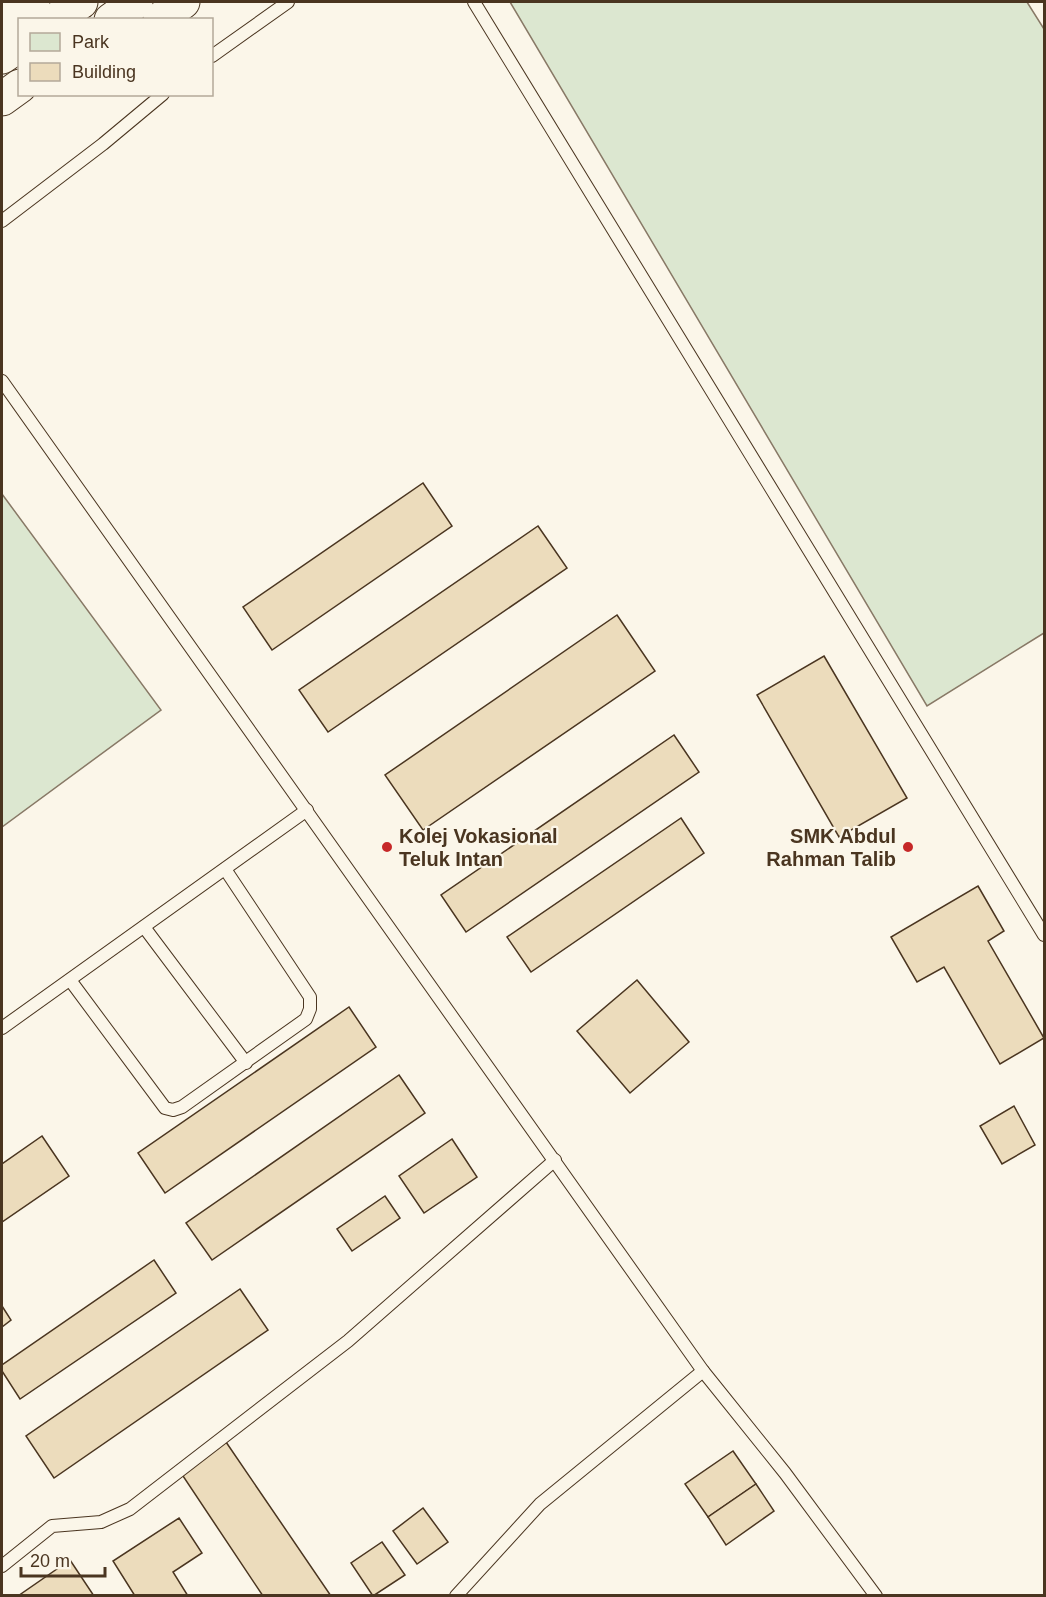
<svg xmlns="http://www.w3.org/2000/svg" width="1046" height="1597" viewBox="0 0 1046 1597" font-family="Arial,sans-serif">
	<rect width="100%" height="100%" fill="#fbf6e9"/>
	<g fill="#dce7d0" stroke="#887966" stroke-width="1.5">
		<path d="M510 2H1027L1044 29V633L927 706Z"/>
		<path d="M2 494 161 710 2 827Z"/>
	</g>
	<g fill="#ecdcbc" stroke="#4a3520" stroke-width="1.5">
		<path d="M423 483 452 526 272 650 243 607Z"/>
		<path d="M538 526 567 568 328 732 299 690Z"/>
		<path d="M617 615 655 671 423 830 385 775Z"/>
		<path d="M824 656 907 798 839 837 757 695Z"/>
		<path d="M674 735 699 772 466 932 441 895Z"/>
		<path d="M681 818 704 853 531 972 507 937Z"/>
		<path d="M978 886 1004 931 988 941 1044 1038 1000 1064 944 967 917 982 891 937Z"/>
		<path d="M637 980 689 1042 630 1093 577 1031Z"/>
		<path d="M349 1007 376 1047 165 1193 138 1153Z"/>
		<path d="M399 1075 425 1113 212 1260 186 1223Z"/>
		<path d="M1014 1106 1035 1145 1002 1164 980 1126Z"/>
		<path d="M42 1136 69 1176 2 1222V1164Z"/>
		<path d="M452 1139 477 1177 424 1213 399 1176Z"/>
		<path d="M385 1196 400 1218 352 1251 337 1229Z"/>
		<path d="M154 1260 176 1293 20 1399 2 1371V1365Z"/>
		<path d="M240 1289 268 1330 54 1478 26 1436Z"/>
		<path d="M2 1306 11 1320 2 1327Z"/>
		<path d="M226 1442 331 1596H263L181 1473Z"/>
		<path d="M733 1451 756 1484 708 1517 685 1484Z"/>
		<path d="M756 1484 774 1511 726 1545 708 1517Z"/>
		<path d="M423 1508 448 1542 417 1564 393 1531Z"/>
		<path d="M179 1518 202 1553 173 1572 188 1596H135L113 1561Z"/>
		<path d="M382 1542 405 1575 373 1596 351 1563Z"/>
		<path d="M70 1560 94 1596H18Z"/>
	</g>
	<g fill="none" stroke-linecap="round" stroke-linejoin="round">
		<g stroke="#4a3520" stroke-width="14">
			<g id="lane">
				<path d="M474 2 1044 935"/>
				<path d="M212 56 288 2"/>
				<path d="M2 221 103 144 163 94"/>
				<path d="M2 381 703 1371 785 1473 876 1596"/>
				<path d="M144 927 246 1063"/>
				<path d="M70 980 165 1108 173 1110 182 1107 306 1019 310 1009V997L225 869"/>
				<path d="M2 1028 307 810"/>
				<path d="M2 1566 52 1526 101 1522 130 1509 348 1341 555 1160"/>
				<path d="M456 1596 540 1504 703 1371"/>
			</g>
		</g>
		<g stroke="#4a3520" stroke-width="35">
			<g id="highway">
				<path d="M160 19 183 2"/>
				<path d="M55 20 81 2"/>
				<path d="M111 20 136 2"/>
				<path d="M2 24 33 2"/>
				<path d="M2 57 20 45"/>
				<path d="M2 99 20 86"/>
			</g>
		</g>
		<use href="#lane" stroke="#fbf6e9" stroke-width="12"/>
		<use href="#highway" stroke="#fbf6e9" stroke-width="33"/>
	</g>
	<g fill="#c62828" stroke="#fbf6e9" stroke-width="2">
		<circle cx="387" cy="847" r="6"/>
		<circle cx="908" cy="847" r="6"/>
	</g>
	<g text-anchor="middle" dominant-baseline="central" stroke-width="4.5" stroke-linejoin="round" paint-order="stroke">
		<g font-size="20" font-weight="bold" fill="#4a3520" stroke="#fbf6e9" text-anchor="start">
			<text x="399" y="836">Kolej Vokasional<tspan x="399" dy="23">Teluk Intan</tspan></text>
			<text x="896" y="836" text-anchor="end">SMK Abdul<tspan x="896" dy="23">Rahman Talib</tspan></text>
		</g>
	</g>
	<rect width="1046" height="1597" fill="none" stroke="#4a3520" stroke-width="6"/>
	<rect x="18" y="18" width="195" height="78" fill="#fbf6e9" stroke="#b4a999" stroke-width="1.5"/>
	<rect x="30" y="33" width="30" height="18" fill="#dce7d0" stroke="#b4a999" stroke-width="1.5"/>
	<text x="72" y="48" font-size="18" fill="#4a3520">Park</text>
	<rect x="30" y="63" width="30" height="18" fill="#ecdcbc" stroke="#b4a999" stroke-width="1.5"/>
	<text x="72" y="78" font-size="18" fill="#4a3520">Building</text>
	<path d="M21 1567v9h84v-9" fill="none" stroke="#4a3520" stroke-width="3"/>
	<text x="30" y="1567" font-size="18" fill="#4a3520" stroke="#fbf6e9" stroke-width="4.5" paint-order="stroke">20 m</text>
</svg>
